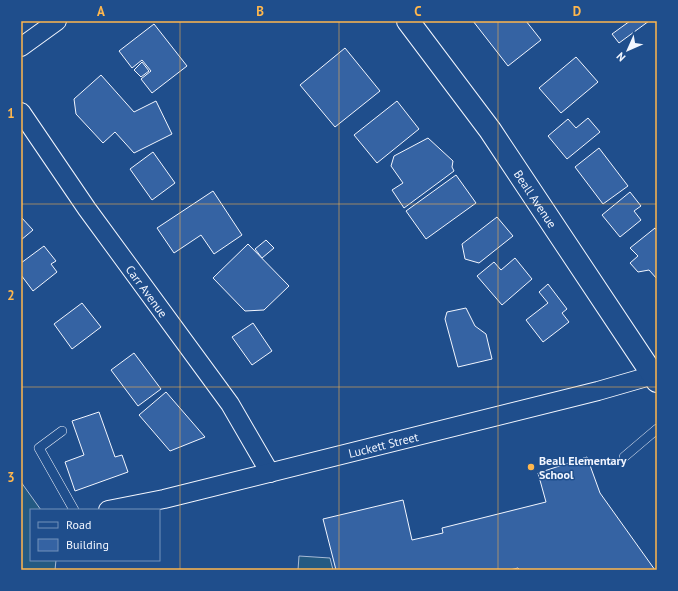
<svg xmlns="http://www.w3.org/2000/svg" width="678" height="591" viewBox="0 0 678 591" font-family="'PT Sans',sans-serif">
	<rect width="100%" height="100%" fill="#1f4e8c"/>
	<g fill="#245a82" stroke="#a8bbd7">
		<path d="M21 482 41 510H31V560H56L55 570H21Z"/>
		<path d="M299 556 330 558 333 570H298Z"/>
	</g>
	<g fill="#3563a3" stroke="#f2f6ff">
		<path d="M473 21H526L541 40 508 66Z"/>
		<path d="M630 21H649L619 43 612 34Z"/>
		<path d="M154 24 187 66 152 93 141 79 151 71 142 60 132 68 119 51Z"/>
		<path d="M345 48 380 91 335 127 300 85Z"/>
		<path d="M576 57 598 82 561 113 539 88Z"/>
		<path d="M142 62 149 71 141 77 134 70Z"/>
		<path d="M101 75 134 112 156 101 172 134 134 153 115 132 103 143 76 114 74 99Z"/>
		<path d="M397 101 419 129 377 163 354 135Z"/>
		<path d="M588 118 600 132 567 159 548 136 568 119 576 128Z"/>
		<path d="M428 138 453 161 452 167 454 171 404 208 392 190 403 183 391 166 394 156Z"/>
		<path d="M599 148 628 186 603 204 575 167Z"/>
		<path d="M153 152 175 183 152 200 130 169Z"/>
		<path d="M456 175 476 203 426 239 406 211Z"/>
		<path d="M213 191 242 235 214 254 201 235 174 253 157 228Z"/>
		<path d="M630 192 641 206 634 211 641 220 620 237 602 215Z"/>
		<path d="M21 217 33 230 21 240Z"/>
		<path d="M497 217 513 236 479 263 465 259 462 244Z"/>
		<path d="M655 228 657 231V279L649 270 638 272 630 263 638 256 630 248Z"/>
		<path d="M266 240 274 248 262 258 255 249Z"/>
		<path d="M248 244 289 286 264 310 245 311 213 278Z"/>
		<path d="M44 246 56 261 51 264 57 272 33 291 21 275V263Z"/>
		<path d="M515 258 532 279 502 305 477 276 494 262 501 270Z"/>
		<path d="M548 284 567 309 562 313 569 322 543 342 526 320 548 303 539 292Z"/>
		<path d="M82 303 101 327 72 349 54 324Z"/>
		<path d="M466 308 475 326 486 334 492 359 458 367 445 319 447 312Z"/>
		<path d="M253 323 272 351 252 365 232 337Z"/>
		<path d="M134 353 161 389 138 406 111 370Z"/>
		<path d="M166 392 205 437 170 451 139 415Z"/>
		<path d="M99 412 115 457 122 455 128 472 75 491 65 462 84 455 72 421Z"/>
		<path d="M587 457 600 493 655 570H520L518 568 510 570H336L323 519 403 500 412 540 443 533 442 528 546 502 538 473Z"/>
	</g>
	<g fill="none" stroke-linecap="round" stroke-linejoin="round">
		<g stroke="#f2f6ff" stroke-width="10">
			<g id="service">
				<path d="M62 431 39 448 74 510"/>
				<path d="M624 457 657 429"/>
			</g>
		</g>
		<g stroke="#f2f6ff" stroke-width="20">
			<g id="minor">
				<path d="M21 47 57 21"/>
				<path id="s1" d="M21 112 87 209 230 404 270 473"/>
				<path id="s2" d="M108 510 164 499 598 391 657 374"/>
			</g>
		</g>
		<g stroke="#f2f6ff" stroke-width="24">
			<g id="tertiary">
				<path id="s3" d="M408 21 490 130 657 381"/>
			</g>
		</g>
		<use href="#service" stroke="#1f4e8c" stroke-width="9"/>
		<use href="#minor" stroke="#1f4e8c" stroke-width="18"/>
		<use href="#tertiary" stroke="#1f4e8c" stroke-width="22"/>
	</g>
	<path fill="none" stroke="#ffb74d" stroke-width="1" stroke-opacity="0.55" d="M180 21V570M339 21V570M498 21V570M21 204H657M21 387H657"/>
	<circle fill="#ffb74d" stroke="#1f4e8c" stroke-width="1.5" cx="531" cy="467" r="4"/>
	<g text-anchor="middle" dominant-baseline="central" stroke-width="3" stroke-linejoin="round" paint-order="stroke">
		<g font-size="12" fill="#f2f6ff" stroke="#1f4e8c">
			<text stroke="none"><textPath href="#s3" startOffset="219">Beall Avenue</textPath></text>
			<text stroke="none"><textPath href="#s1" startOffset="219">Carr Avenue</textPath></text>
			<text stroke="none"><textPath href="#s2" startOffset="283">Luckett Street</textPath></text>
		</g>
		<g font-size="12" font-weight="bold" fill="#f2f6ff" stroke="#1f4e8c" text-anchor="start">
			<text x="539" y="460">Beall Elementary<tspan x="539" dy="14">School</tspan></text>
		</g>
	</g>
	<rect width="678" height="591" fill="none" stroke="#1f4e8c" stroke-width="44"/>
	<rect x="30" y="509" width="130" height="52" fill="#1f4e8c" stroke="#7391ba"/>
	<rect x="38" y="522" width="20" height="6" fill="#1f4e8c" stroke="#7391ba"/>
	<text x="66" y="529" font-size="12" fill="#f2f6ff">Road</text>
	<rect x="38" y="539" width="20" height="12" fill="#3563a3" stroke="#7391ba"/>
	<text x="66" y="549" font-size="12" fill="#f2f6ff">Building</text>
	<g transform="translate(628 50) rotate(225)" stroke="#1f4e8c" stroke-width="3" paint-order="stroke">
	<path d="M0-3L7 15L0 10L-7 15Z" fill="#f2f6ff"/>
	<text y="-6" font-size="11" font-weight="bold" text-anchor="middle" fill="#f2f6ff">N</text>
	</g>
	<rect x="22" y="22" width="634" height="547" fill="none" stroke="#ffb74d" stroke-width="1.5"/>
	<g font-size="13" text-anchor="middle" font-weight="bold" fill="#ffb74d">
		<text x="101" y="16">A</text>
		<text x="260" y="16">B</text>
		<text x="418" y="16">C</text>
		<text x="577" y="16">D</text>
		<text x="11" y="118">1</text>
		<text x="11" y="300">2</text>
		<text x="11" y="482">3</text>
	</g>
</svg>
